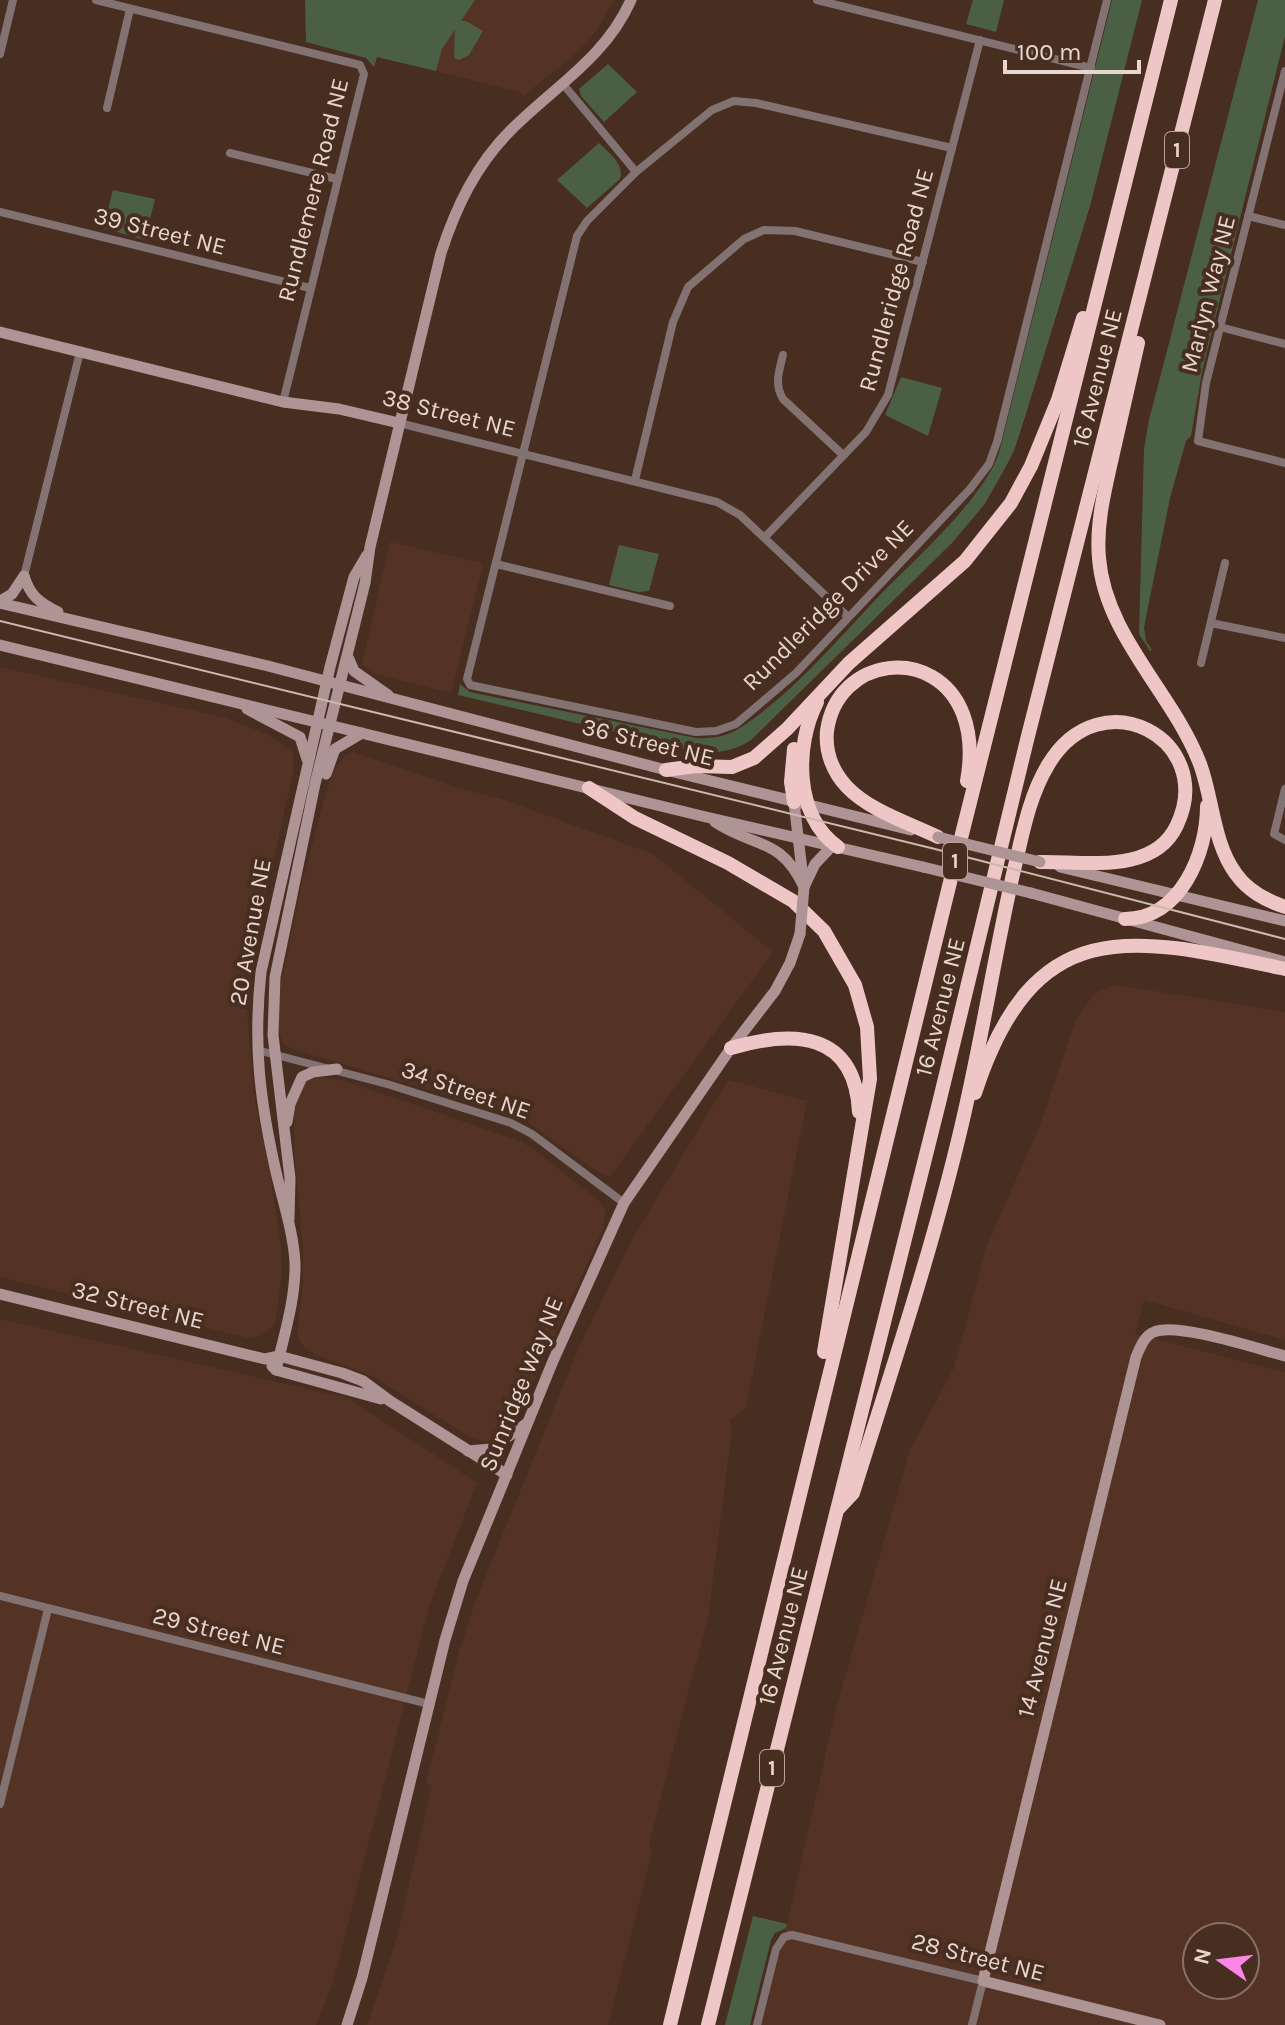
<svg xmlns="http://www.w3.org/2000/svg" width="1285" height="2025" viewBox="0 0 1285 2025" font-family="Karla,sans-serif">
	<rect width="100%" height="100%" fill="#482d21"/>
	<g fill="#553324" fill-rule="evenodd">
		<path d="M475 0H615L595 33 561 66 523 96 519 92 436 71 442 49Z"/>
		<path d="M390 542 483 563 451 693 375 674 362 664Z"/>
		<path d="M0 667 226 718 267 734 293 752V773L251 961 247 1009 254 1095 271 1180 281 1247 282 1273 276 1319 273 1327 258 1337 249 1338 0 1277Z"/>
		<path d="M353 752 455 787 501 799 653 854 773 952 610 1177 595 1170 527 1122 457 1098 295 1050 283 1044 279 1032 278 998 302 882 332 772 346 755Z"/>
		<path d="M1117 985 1285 1012V1340L1144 1300 1135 1334 1285 1372V2025H757L776 1949 784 1937 836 1709 910 1450 954 1368 987 1245 1039 1128 1076 1019 1095 993ZM1197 1937H1245V1985H1197Z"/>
		<path d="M314 1077 342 1080 520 1141 536 1151 598 1200 605 1208 604 1227 529 1391 501 1435 491 1440 485 1442 471 1438 374 1377 314 1354 301 1344 297 1332 303 1285V1247L294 1147V1104L306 1080Z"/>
		<path d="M728 1080 807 1101 746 1408 730 1420 732 1429 708 1617 649 1842 652 1853 608 2025H367L396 1941 432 1785 426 1783 460 1649 476 1600 578 1349 634 1236Z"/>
		<path d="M0 1319 348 1398 477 1483 429 1607 332 1986 316 2025H0Z"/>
	</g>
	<g fill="#4b5f44">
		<path d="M305 0H475L461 21H466L483 31 469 55 459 60 454 58 455 30 442 49 436 71 377 57 374 67 366 58 306 42Z"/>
		<path d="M973 0H1004L996 32 966 24Z"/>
		<path d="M1112 0H1142L1090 206 1025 417 1014 451 1003 472 984 505 952 543 751 740C734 751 719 753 699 752L458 695 460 684 470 692 696 738C713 739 729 736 743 726 795 691 838 639 881 594 916 558 983 499 999 453Z"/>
		<path d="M1258 0H1285V36L1202 372 1191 436 1186 441 1170 498 1144 627 1146 641 1152 650 1150 651 1139 634 1144 449 1149 420Z"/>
		<path d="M608 64 637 92 604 122 581 96 579 89Z"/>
		<path d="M599 143C609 153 625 164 620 179L587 208 557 180Z"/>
		<path d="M113 190 155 199 145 240 103 228Z"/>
		<path d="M901 377 942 388 928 436 885 415Z"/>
		<path d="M619 545 659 554 649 591 638 592 609 585Z"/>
		<path d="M753 1916 787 1924 786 1928 775 1933 771 1940 750 2025H725Z"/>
	</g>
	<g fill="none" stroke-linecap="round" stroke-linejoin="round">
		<g stroke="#827272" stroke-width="8">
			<path d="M96 0 360 65 364 74 283 402"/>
			<path d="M817 0 1091 68"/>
			<path d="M0 54 13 0"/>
			<path d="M1285 71 1206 383 1198 441 1285 463"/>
			<path d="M563 84 636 172"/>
			<path d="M107 108 130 9"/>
			<path d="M952 148 756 103 734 101 712 110 636 172 587 221 577 236 467 679 470 685 696 732 716 731 736 724 796 673 970 489 989 464 997 442 1107 0"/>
			<path d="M230 153 337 179"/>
			<path d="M0 212 310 288"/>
			<path d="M1248 216 1285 225"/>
			<path d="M1220 327 1285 344"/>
			<path d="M783 355C779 371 774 384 783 399L842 454"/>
			<path d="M399 423 717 502 740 515 848 617"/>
			<path d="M635 480 673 322 688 287 744 239 764 230 795 231 923 262"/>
			<path d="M765 537 866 432 888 395 980 40"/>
			<path d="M496 564 670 606"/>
			<path d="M24 576 80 352"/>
			<path d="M1211 623 1285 638"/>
			<path d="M1201 663 1225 563"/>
			<path d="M1285 789 1274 834 1285 840"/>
			<path d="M257 1050 387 1084 511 1123 532 1134 624 1203"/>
			<path d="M0 1596 429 1704"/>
			<path d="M0 1804 48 1609"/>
			<path d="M757 2025 776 1949 784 1937 792 1935 983 1981 972 2025"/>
		</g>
		<g stroke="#ae9494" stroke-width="11">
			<path d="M0 332 283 402 339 409 399 423"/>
			<path d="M24 576C30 596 40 603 58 612"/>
			<path d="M0 601 12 594 24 576"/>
			<path d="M0 603 268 666 666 770 911 830"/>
			<path d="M0 645 706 817 923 867"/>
			<path d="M349 659 354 671 388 695"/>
			<path d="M247 709 300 737 307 759"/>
			<path d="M326 774 335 749 362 733"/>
			<path d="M794 802 803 879"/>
			<path d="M715 822C754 848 781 837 804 887"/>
			<path d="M1060 867 1285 921"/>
			<path d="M804 887 815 864 832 846"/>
			<path d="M1031 893 1285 962"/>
			<path d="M287 1122 290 1104 302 1077 313 1072 337 1069"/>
			<path d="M289 1219 290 1178 273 1035 275 977 315 784 365 583 370 547 441 253C456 207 476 165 511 130 554 87 606 57 631 0"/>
			<path d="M0 1294 265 1359 279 1356 342 1373 363 1381 390 1401 507 1475"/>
			<path d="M272 1366 276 1370 381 1399"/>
			<path d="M276 1370C284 1335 296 1298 295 1262 293 1231 283 1202 276 1172 260 1101 253 1046 261 972L330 667 354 577 367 555"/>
			<path d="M468 1451 491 1449 526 1424"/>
			<path d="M347 2025 362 1978 445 1640 463 1581 553 1361 624 1203 731 1048 775 991 790 963 800 934"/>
			<path d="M1160 2025 983 1981 1136 1357C1140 1348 1144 1336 1154 1332 1177 1322 1258 1349 1285 1356"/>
		</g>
		<g stroke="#eec6c6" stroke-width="14">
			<path d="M1138 343C1129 382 1120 422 1111 462 1104 493 1096 526 1099 558 1105 636 1173 693 1200 764 1213 799 1213 843 1236 874 1248 891 1265 900 1285 907"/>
			<path d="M817 702C795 745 794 816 838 847"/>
			<path d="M794 749 791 782 794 802"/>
			<path d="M666 770 696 766 732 767 754 758 787 729 849 663 965 561 1011 503 1031 466 1058 400 1083 318"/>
			<path d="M589 788 635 818 728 863 793 901 824 931 855 985 867 1027 870 1079 824 1352"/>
			<path d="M938 837C909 823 870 811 847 787 833 772 825 752 827 731 837 656 936 644 963 714 971 735 971 759 967 781"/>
			<path d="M1125 919C1180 919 1207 854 1207 806"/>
			<path d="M731 1048C793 1030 855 1031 859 1112"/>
			<path d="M975 1093C1034 912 1130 935 1285 969"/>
			<path d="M839 1508 853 1493C891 1372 932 1251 961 1128 981 1044 994 959 1013 874 1022 838 1028 798 1048 765 1101 676 1217 740 1177 825 1154 875 1085 861 1040 862"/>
			<path d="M670 2025 954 866 1171 0"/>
			<path d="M708 2025 939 1103 1027 740 1215 0"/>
		</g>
		<path stroke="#ccb8af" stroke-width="2" d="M0 621 935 849 1285 939"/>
		<g stroke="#ae9494" stroke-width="11">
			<path d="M938 837 1040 862"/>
			<path d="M923 867 1031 893"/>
			<path d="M800 934 804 887"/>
		</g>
	</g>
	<g text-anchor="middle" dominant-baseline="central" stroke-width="8" stroke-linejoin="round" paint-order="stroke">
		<g fill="#482d21" stroke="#b8a39a" stroke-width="2">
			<rect x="1165" y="132" width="24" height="36" rx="6"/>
			<rect x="943" y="843" width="24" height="36" rx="6"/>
			<rect x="760" y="1750" width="24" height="36" rx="6"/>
		</g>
		<g font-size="22" font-weight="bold" fill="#e8d6ce">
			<text x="1177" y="150">1</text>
			<text x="955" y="861">1</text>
			<text x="772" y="1768">1</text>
		</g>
		<g font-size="24" fill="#e8d6ce" stroke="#482d21">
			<text transform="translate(313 190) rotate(-76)">Rundlemere Road NE</text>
			<text transform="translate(160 231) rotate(14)">39 Street NE</text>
			<text transform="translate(896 280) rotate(-75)">Rundleridge Road NE</text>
			<text transform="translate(1208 294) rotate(-76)">Marlyn Way NE</text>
			<text transform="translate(1097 378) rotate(-76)">16 Avenue NE</text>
			<text transform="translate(449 413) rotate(14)">38 Street NE</text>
			<text transform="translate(828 605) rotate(-45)">Rundleridge Drive NE</text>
			<text transform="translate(648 742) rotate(14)">36 Street NE</text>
			<text transform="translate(250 932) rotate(-80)">20 Avenue NE</text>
			<text transform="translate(940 1007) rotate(-76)">16 Avenue NE</text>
			<text transform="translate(466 1090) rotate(19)">34 Street NE</text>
			<text transform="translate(138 1305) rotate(14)">32 Street NE</text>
			<text transform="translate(521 1384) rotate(-68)">Sunridge Way NE</text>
			<text transform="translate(219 1631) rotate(14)">29 Street NE</text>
			<text transform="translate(783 1636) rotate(-76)">16 Avenue NE</text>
			<text transform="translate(1042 1648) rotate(-76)">14 Avenue NE</text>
			<text transform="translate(978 1957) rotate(14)">28 Street NE</text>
		</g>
	</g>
	<g transform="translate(1221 1961) rotate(284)"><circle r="38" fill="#482d21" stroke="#887166" stroke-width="2"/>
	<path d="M0-6L14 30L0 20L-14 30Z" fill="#fb86e5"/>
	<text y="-12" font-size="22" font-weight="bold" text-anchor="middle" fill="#e8d6ce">N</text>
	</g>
	<path d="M1005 60v12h134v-12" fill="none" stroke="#e8d6ce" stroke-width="4"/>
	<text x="1017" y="60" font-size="24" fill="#e8d6ce" stroke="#482d21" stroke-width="6" paint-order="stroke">100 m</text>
</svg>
